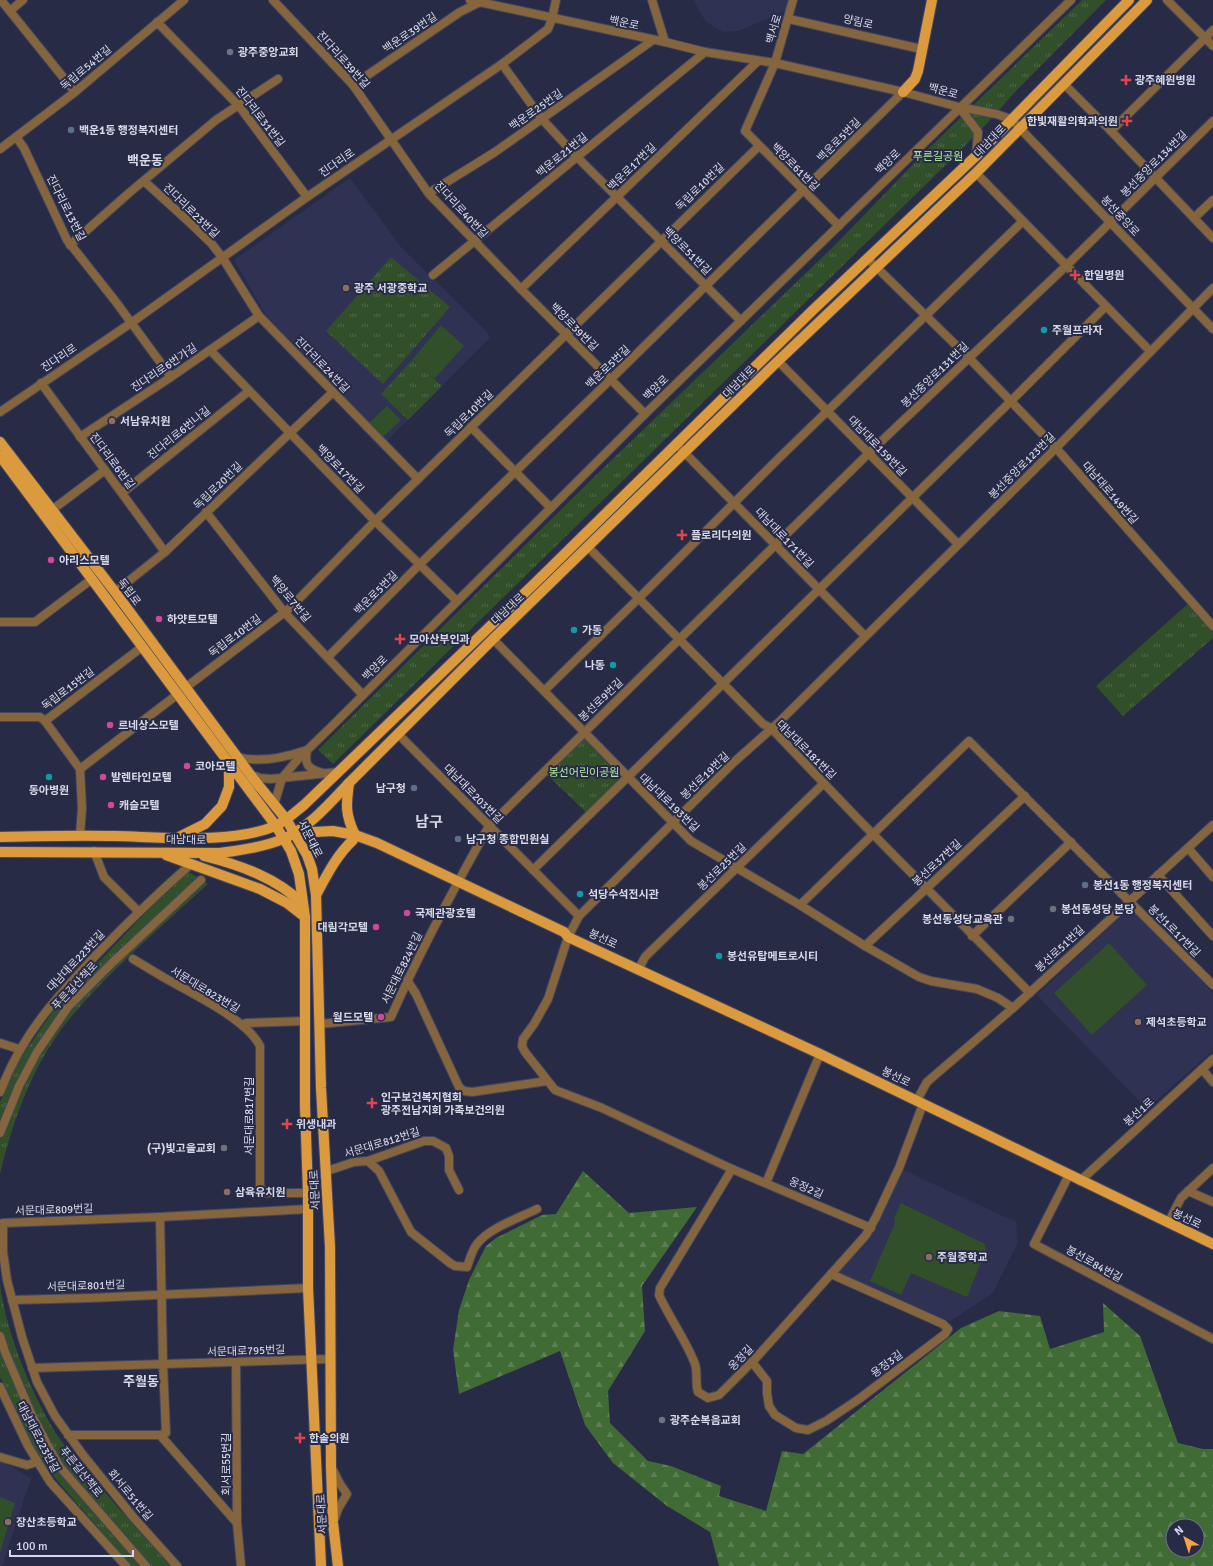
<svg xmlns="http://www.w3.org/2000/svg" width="1213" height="1566" viewBox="0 0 1213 1566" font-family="Signika,'Noto Sans KR',sans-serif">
	<defs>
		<pattern id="forest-firs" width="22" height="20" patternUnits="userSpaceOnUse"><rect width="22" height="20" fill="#416b35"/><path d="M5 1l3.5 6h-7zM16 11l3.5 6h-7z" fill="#5c8052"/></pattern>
		<pattern id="park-tufts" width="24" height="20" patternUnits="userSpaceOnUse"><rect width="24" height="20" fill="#314f29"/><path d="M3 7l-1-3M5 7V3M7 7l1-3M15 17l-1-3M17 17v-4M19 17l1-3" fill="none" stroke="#4e6848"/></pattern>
	</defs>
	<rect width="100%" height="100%" fill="#282b45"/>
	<g fill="#2f3252">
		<path d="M693 0H791L789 9 739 31 723 32 706 22Z"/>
		<path d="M350 178 401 247 488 333 490 338 387 441 329 384 266 315 234 260Z"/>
		<path d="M1129 908 1213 993V1050L1147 1109 1037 995Z"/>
		<path d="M899 1168 1016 1222 1018 1242 993 1293 950 1321 833 1272 866 1235Z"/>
		<path d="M0 1460 31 1478 2 1566H0Z"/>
	</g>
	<path fill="url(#forest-firs)" fill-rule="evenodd" d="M583 1171 629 1213 697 1207 642 1286 645 1331 608 1391 610 1423 648 1461 671 1466 721 1486 719 1496 766 1511 782 1451 803 1454 961 1328 999 1311 1040 1316 1050 1349 1104 1332 1103 1303 1140 1336 1178 1443 1203 1449H1213V1566H719L710 1532 667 1506 613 1463 585 1425 560 1351 459 1394 453 1350 459 1310 469 1280 486 1246 496 1238 542 1215 556 1214ZM1173 1526H1197V1550H1173Z"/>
	<g fill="url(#park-tufts)">
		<path d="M1082 0H1106L1013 94 996 114 954 157 333 764 318 750 594 477 835 245 927 150Z"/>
		<path d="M391 257 450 307 383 384 326 331Z"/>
		<path d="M412 360 442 386 408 420 381 394Z"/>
		<path d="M1191 601 1213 632V638L1123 716 1096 686Z"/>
		<path d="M584 732 627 777 589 815 544 772Z"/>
		<path d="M189 872 208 884C160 928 109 971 67 1022 32 1066 13 1120 0 1174V1102L20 1059 55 1008 150 908Z"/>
		<path d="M0 1284C6 1333 34 1402 62 1442 70 1453 79 1462 88 1472 114 1504 143 1535 171 1566H131L49 1471 33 1448 22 1427 0 1377Z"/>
	</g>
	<g fill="#314f29">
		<path d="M441 325 464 346 434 379 412 360Z"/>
		<path d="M387 406 401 420 383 437 369 423Z"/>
		<path d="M1109 943 1147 985 1092 1035 1054 993Z"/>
		<path d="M901 1203 985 1244 986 1250 967 1297 911 1273 901 1295 870 1281 895 1223 894 1218Z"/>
		<path d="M0 1497 15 1503 0 1553Z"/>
	</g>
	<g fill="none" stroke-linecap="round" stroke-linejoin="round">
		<g stroke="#44475f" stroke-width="10">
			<g id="minor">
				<path d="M1 0 75 92"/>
				<path d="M273 0 353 85 429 194 521 289 645 414"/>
				<path d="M470 0 665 42 705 52 775 63 903 92 959 107 996 114 1011 119 1213 329"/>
				<path d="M652 0 665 42"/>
				<path d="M793 0 775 63 745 131 839 226"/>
				<path d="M1167 0 1213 46"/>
				<path d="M10 11 23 0"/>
				<path d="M789 19 921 49"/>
				<path d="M157 22 239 106 307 197"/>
				<path d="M502 64 542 119 577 157 741 321"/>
				<path d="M1064 84 1111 131 1213 238"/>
				<path d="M353 85 460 12 480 2"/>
				<path d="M959 107 978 132 976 156"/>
				<path d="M1111 131 1213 30"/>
				<path d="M16 137 24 148 67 240 116 302 171 377"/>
				<path d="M0 149 75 92 184 0"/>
				<path d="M976 173 1150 351"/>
				<path d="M144 181 188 221 211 243 222 257 259 316 418 479"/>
				<path d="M429 193 495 152 653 40"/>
				<path d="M1194 218 1213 200"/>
				<path d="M70 245 129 193 216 120 278 79"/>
				<path d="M867 258 969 358 1056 448 1213 626"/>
				<path d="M433 275 705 52"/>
				<path d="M521 289 758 61"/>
				<path d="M210 350 375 521 457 601"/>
				<path d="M778 361 958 544"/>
				<path d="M41 383 165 552"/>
				<path d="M0 412 131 323 307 197 502 64 548 29 552 19 556 0"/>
				<path d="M471 427 551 508"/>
				<path d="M80 437 171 377 259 316"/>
				<path d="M676 444 865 636"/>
				<path d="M122 493 249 391"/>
				<path d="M52 510 105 470"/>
				<path d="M206 512 285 613 363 695"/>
				<path d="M588 547 763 724 771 728 859 820 1030 993"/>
				<path d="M115 592 165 552 333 392"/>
				<path d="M0 622H35L92 579"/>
				<path d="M493 639 544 691 639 598 776 461 1022 222"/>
				<path d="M328 657 420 564 611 379 903 92"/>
				<path d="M185 688 290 608 375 521 759 146"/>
				<path d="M544 691 691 841 800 905 865 946 919 977 931 981 977 989 998 998 1013 1008"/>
				<path d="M0 717H40L45 721 80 769 82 808 80 835"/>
				<path d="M45 721 142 647"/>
				<path d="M398 734 579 916"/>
				<path d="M307 750C304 765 308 769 323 773"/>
				<path d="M237 757C259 763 283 758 304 751"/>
				<path d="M80 769 178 694"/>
				<path d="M249 774 260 778 271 779 338 772"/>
				<path d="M274 805 282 778 299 758 331 727 645 414 1071 0"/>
				<path d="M1188 848 1213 877"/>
				<path d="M94 851 104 877 139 912"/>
				<path d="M533 870 1011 401 1105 307"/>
				<path d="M1158 875 1213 936"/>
				<path d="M800 905 969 741 1213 985"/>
				<path d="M972 936 1071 842"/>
				<path d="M865 946 1025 796"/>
				<path d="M133 959C143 965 153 971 163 977 189 992 247 1019 260 1046V1186L264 1193H308"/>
				<path d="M638 970 645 957 651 951 824 783"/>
				<path d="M407 980 416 994 459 1087 464 1091 472 1092 547 1081"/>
				<path d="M320 1024 391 1017C420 951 454 888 489 826L869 453 1066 266 1213 121"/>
				<path d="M243 1026 246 1023 305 1021"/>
				<path d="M0 1043 19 1049"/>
				<path d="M1202 1069 1213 1082"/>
				<path d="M0 1092C22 1034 56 998 97 954 127 923 158 893 191 864"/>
				<path d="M917 1100 927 1082 1013 1008 1213 825"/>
				<path d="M0 1133 19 1086 37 1052 68 1007 113 962 201 880"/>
				<path d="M368 1161 379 1171 411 1232 450 1263 455 1266 467 1267C470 1259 472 1250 477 1244 489 1228 519 1218 537 1209"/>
				<path d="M732 1169 660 1288 659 1295C670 1319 686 1340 695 1364 698 1373 695 1383 698 1392L708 1398 719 1395 755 1359 866 1235 876 1217 899 1168 923 1104"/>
				<path d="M327 1171 354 1162 368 1161 424 1141H433L446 1148 449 1156V1170L459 1190"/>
				<path d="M1069 1175 1034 1244 1213 1339"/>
				<path d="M1080 1181 1213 1059"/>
				<path d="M766 1183 820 1054"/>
				<path d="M1188 1191 1213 1202"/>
				<path d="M160 1217 163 1364 166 1433 160 1435"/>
				<path d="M1168 1223 1181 1198 1213 1168"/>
				<path d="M871 1228 732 1169 602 1108 555 1090 525 1052 522 1046 523 1039 534 1024 548 999 568 937 579 916 733 763 778 723 1056 448 1213 288"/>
				<path d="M12 1300 90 1298 308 1288"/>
				<path d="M0 1336 5 1352 31 1413 48 1446 60 1467 146 1566"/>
				<path d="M236 1362 237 1523 241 1566"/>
				<path d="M752 1362 767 1381V1393L769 1406 775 1415 796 1428 808 1430 826 1421 859 1399 945 1334 948 1329 943 1324 831 1274"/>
				<path d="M32 1368 330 1359"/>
				<path d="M0 1387 28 1446 50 1482 126 1566"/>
				<path d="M68 1435H160L237 1523"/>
				<path d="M0 1457 27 1465 37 1462"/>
				<path d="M332 1468 340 1484 347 1494 338 1509 335 1518"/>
				<path d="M177 1566 134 1518 83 1455 55 1416 37 1382 22 1337 7 1280 3 1252V1223L160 1217 308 1209"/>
			</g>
		</g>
		<g stroke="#44475f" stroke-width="12">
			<g id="major">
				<path d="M903 92 915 79 918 71 932 0"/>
				<path d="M0 442 115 592 255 781 286 819 307 855 312 869 316 895 321 1088 330 1247 331 1467 333 1523 338 1566"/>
				<path d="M0 456 276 826 291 851 299 874 305 917V1106L308 1193V1288L321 1566"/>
				<path d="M349 783C346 805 345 814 355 835"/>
				<path d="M295 833 333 831 355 835 377 843 564 932 568 937 820 1054 1213 1244"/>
				<path d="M0 837C38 836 77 835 115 836 161 837 233 844 275 826 285 822 295 812 304 805L533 585 814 309 976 156 1129 0"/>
				<path d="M179 837 205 824 222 806 229 787V762"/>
				<path d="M0 852 220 853C241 850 264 847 283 839 308 829 331 802 349 783L493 639 778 361 976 173 1147 0"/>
				<path d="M166 855 260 889 287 903 305 917"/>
				<path d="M204 856C240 865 277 878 303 904"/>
				<path d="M316 895C327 875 336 856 353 840"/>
			</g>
		</g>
		<use href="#minor" stroke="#85653d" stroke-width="8"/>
		<use href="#major" stroke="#dc9a3e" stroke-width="10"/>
	</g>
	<g fill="#6b7280" stroke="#282b45" stroke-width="1.5">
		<circle cx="230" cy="52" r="4"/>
		<circle cx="1053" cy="909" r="4"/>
		<circle cx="1011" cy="919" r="4"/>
		<circle cx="224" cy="1148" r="4"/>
		<circle cx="662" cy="1420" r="4"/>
	</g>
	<g fill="#e0444e" stroke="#282b45" stroke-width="1.5">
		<path d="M1124 74h4v4h4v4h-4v4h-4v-4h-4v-4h4z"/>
		<path d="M1125 115h4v4h4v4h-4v4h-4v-4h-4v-4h4z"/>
		<path d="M1073 269h4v4h4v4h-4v4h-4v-4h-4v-4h4z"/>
		<path d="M680 529h4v4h4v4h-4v4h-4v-4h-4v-4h4z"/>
		<path d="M398 633h4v4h4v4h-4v4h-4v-4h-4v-4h4z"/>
		<path d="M370 1097h4v4h4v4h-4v4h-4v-4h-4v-4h4z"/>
		<path d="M285 1118h4v4h4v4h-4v4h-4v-4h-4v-4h4z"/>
		<path d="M298 1432h4v4h4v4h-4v4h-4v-4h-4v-4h4z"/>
	</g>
	<g fill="#5c6f8a" stroke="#282b45" stroke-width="1.5">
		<circle cx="71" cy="130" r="4"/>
		<circle cx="414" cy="788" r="4"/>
		<circle cx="458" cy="839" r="4"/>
		<circle cx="1085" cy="885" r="4"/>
	</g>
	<g fill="#8d6e63" stroke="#282b45" stroke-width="1.5">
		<circle cx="346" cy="288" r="4"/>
		<circle cx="112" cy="421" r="4"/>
		<circle cx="1138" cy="1022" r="4"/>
		<circle cx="227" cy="1192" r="4"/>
		<circle cx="929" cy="1257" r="4"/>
		<circle cx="8" cy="1522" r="4"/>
	</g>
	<g fill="#0f9aa8" stroke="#282b45" stroke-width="1.5">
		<circle cx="1044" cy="330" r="4"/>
		<circle cx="574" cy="630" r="4"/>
		<circle cx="613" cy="665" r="4"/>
		<circle cx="49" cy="777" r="4"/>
		<circle cx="580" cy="894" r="4"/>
		<circle cx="719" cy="956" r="4"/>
	</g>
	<g fill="#d1479c" stroke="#282b45" stroke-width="1.5">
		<circle cx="51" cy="560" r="4"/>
		<circle cx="159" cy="619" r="4"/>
		<circle cx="110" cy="725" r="4"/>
		<circle cx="187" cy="766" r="4"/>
		<circle cx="103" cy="777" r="4"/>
		<circle cx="111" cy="805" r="4"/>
		<circle cx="407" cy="913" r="4"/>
		<circle cx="376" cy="927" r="4"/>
		<circle cx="381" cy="1017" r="4"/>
	</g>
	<g text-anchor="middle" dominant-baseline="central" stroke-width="4" stroke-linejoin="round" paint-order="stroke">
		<g font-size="11" fill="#d6d9ea" stroke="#282b45">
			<text transform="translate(858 22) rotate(13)">양림로</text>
			<text transform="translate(624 23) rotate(12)">백운로</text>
			<text transform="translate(774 29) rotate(-73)">백서로</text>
			<text transform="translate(410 33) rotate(-34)">백운로39번길</text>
			<text transform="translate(343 60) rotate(48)">진다리로39번길</text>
			<text transform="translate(86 68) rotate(-40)">독립로54번길</text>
			<text transform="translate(943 91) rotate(16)">백운로</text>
			<text transform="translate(536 110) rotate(-35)">백운로25번길</text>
			<text transform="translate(260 117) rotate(52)">진다리로31번길</text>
			<text transform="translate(839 140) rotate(-45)">백운로5번길</text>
			<text transform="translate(990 141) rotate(-46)">대남대로</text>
			<text transform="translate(562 155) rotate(-39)">백운로21번길</text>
			<text transform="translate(888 162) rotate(-44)">백양로</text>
			<text transform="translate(337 163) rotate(-35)">진다리로</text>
			<text transform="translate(1154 164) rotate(-45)">봉선중앙로134번길</text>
			<text transform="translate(632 167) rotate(-44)">백운로17번길</text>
			<text transform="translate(795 167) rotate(45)">백양로61번길</text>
			<text transform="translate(700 187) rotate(-44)">독립로10번길</text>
			<text transform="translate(66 208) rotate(63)">진다리로13번길</text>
			<text transform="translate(461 210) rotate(47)">진다리로40번길</text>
			<text transform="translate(191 211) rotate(44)">진다리로23번길</text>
			<text transform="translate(1120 216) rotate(47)">봉선중앙로</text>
			<text transform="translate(687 251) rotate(45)">백양로51번길</text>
			<text transform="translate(574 327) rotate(45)">백양로39번길</text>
			<text transform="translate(59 358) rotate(-34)">진다리로</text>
			<text transform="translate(322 365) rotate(46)">진다리로24번길</text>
			<text transform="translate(608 367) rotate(-44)">백운로5번길</text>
			<text transform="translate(164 368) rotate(-34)">진다리로6번가길</text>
			<text transform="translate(935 375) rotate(-44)">봉선중앙로131번길</text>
			<text transform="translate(739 382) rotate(-45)">대남대로</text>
			<text transform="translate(656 388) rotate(-44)">백양로</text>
			<text transform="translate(469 414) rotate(-44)">독립로10번길</text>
			<text transform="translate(179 433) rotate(-39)">진다리로6번나길</text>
			<text transform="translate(877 446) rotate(46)">대남대로159번길</text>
			<text transform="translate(112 461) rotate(53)">진다리로6번길</text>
			<text transform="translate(1022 466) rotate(-45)">봉선중앙로123번길</text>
			<text transform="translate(340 469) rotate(46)">백양로17번길</text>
			<text transform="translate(218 486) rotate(-44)">독립로20번길</text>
			<text transform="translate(1110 493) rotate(49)">대남대로149번길</text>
			<text transform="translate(784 538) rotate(46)">대남대로171번길</text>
			<text transform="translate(129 592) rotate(53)">독립로</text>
			<text transform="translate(376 593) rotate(-45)">백운로5번길</text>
			<text transform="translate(290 599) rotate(50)">백양로7번길</text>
			<text transform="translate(508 609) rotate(-43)">대남대로</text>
			<text transform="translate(235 636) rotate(-37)">독립로10번길</text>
			<text transform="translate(375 668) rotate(-45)">백양로</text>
			<text transform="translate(68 689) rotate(-37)">독립로15번길</text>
			<text transform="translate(601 700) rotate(-44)">봉선로9번길</text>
			<text transform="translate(806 750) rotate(45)">대남대로181번길</text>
			<text transform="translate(705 776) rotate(-44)">봉선로19번길</text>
			<text transform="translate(473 794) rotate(45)">대남대로203번길</text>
			<text transform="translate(669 803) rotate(44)">대남대로193번길</text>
			<text transform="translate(310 839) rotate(63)">서문대로</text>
			<text transform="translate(186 840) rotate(1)">대남대로</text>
			<text transform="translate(937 863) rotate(-43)">봉선로37번길</text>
			<text transform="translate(722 867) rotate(-44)">봉선로25번길</text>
			<text transform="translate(1174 931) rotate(45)">봉선1로17번길</text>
			<text transform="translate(603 939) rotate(25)">봉선로</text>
			<text transform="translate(1060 949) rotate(-43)">봉선로51번길</text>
			<text transform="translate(76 961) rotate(-47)">대남대로223번길</text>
			<text transform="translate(402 968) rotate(-64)">서문대로824번길</text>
			<text transform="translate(75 986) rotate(-47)">푸른길산책로</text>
			<text transform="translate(205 990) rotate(31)">서문대로823번길</text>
			<text transform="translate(896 1077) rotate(26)">봉선로</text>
			<text transform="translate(1139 1112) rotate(-42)">봉선1로</text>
			<text transform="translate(249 1116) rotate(-90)">서문대로817번길</text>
			<text transform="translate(382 1143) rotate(-17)">서문대로812번길</text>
			<text transform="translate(806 1188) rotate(24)">옹정2길</text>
			<text transform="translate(315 1190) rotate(-93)">서문대로</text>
			<text transform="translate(54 1210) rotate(-2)">서문대로809번길</text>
			<text transform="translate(1187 1219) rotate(25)">봉선로</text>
			<text transform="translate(1094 1264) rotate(29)">봉선로84번길</text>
			<text transform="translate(86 1286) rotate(-2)">서문대로801번길</text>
			<text transform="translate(246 1351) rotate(-2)">서문대로795번길</text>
			<text transform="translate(741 1358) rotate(-46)">옹정길</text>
			<text transform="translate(887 1364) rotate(-37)">용정3길</text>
			<text transform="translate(38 1437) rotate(62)">대남대로223번길</text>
			<text transform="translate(226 1464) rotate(-90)">회서로55번길</text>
			<text transform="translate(81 1472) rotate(51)">푸른길산책로</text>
			<text transform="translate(130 1495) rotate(50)">회서로51번길</text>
			<text transform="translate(322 1514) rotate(-93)">서문대로</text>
		</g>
		<g font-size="11" font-weight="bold" fill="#d6d9ea" stroke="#282b45" text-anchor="start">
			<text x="238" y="52">광주중앙교회</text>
			<text x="1135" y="80">광주혜원병원</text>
			<text x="1118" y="121" text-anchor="end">한빛재활의학과의원</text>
			<text x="79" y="130">백운1동 행정복지센터</text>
			<text x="1084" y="275">한일병원</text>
			<text x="354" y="288">광주 서광중학교</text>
			<text x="1052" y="330">주월프라자</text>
			<text x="120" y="421">서남유치원</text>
			<text x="691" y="535">플로리다의원</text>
			<text x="59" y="560">아리스모텔</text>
			<text x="167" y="619">하얏트모텔</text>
			<text x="582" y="630">가동</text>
			<text x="409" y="639">모아산부인과</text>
			<text x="605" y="665" text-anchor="end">나동</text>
			<text x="118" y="725">르네상스모텔</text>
			<text x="195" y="766">코아모텔</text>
			<text x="111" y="777">발렌타인모텔</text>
			<text x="406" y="788" text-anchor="end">남구청</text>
			<text x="49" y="790" text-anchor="middle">동아병원</text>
			<text x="119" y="805">캐슬모텔</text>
			<text x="466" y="839">남구청 종합민원실</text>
			<text x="1093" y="885">봉선1동 행정복지센터</text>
			<text x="588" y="894">석당수석전시관</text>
			<text x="1061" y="909">봉선동성당 본당</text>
			<text x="415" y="913">국제관광호텔</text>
			<text x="1003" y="919" text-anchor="end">봉선동성당교육관</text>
			<text x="368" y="927" text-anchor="end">대림각모텔</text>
			<text x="727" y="956">봉선유탑메트로시티</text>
			<text x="373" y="1017" text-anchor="end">월드모텔</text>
			<text x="1146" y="1022">제석초등학교</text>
			<text x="381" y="1097">인구보건복지협회<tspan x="381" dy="13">광주전남지회 가족보건의원</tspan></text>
			<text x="296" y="1124">위생내과</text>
			<text x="216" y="1148" text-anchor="end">(구)빛고을교회</text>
			<text x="235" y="1192">삼육유치원</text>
			<text x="937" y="1257">주월중학교</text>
			<text x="670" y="1420">광주순복음교회</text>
			<text x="309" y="1438">한솔의원</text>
			<text x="16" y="1522">장산초등학교</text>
		</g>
		<g font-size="11" fill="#abea9a" stroke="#282b45">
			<text x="938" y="156">푸른길공원</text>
			<text x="584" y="772">봉선어린이공원</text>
		</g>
		<g font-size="13" font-weight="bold" fill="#d6d9ea" stroke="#282b45">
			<text x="145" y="161">백운동</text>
			<text x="141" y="1382">주월동</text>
		</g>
		<g font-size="15" font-weight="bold" fill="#d6d9ea" stroke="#282b45">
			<text x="429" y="822">남구</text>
		</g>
	</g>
	<g transform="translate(1185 1538) rotate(321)"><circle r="19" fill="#282b45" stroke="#6e7187"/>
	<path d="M0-3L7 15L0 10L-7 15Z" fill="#f4a345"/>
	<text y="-6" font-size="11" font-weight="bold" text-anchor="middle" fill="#d6d9ea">N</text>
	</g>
	<path d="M10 1550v6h123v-6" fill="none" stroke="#d6d9ea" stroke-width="2"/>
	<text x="16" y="1550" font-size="12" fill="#d6d9ea" stroke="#282b45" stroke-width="3" paint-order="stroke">100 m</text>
</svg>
